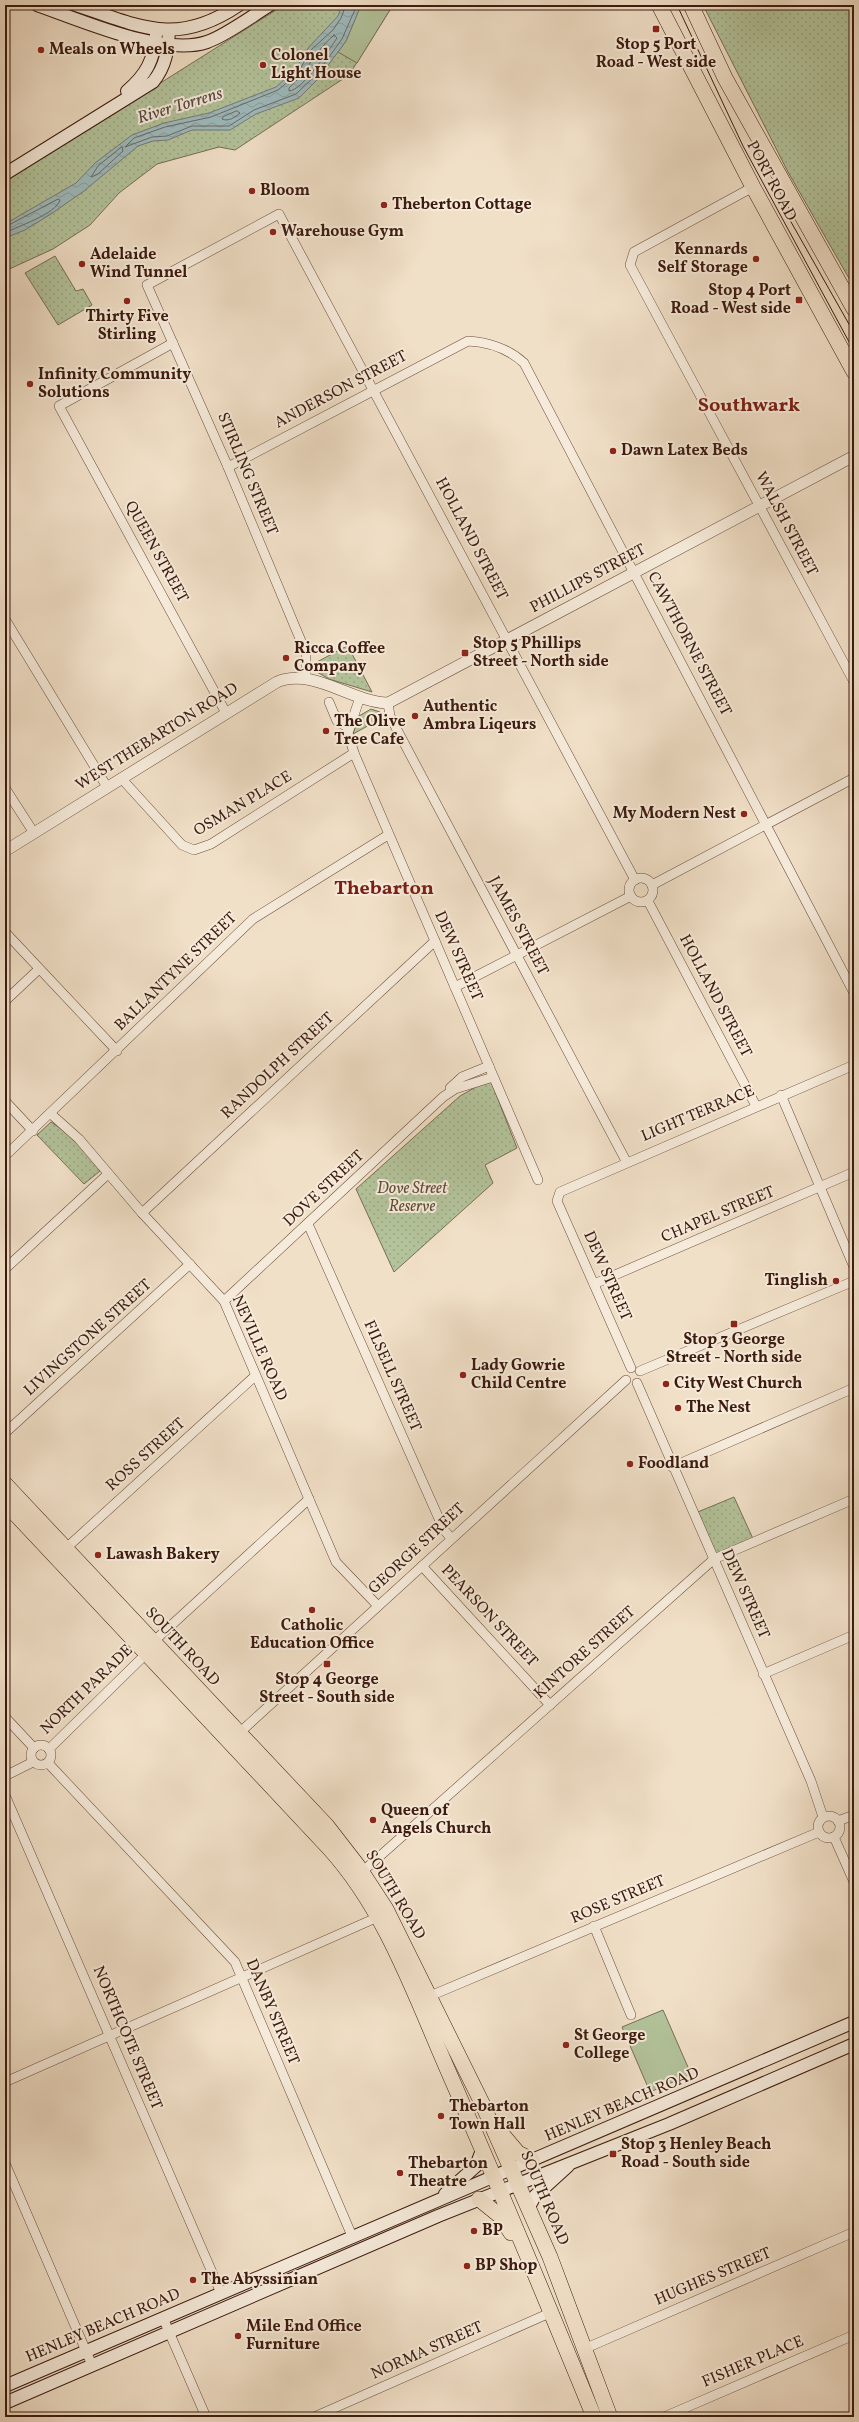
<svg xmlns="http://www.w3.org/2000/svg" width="859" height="2422" viewBox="0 0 859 2422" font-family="Vollkorn,serif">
	<defs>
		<pattern id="park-dots" width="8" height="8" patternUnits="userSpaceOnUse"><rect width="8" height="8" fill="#b3c39b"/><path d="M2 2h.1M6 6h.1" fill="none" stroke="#9ba784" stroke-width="1.8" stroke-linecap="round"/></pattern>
		<pattern id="water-waves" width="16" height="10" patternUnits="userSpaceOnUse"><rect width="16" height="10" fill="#9ebbbe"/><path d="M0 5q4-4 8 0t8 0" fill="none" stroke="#89a0a2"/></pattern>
	</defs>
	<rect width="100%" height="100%" fill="#f1e0c8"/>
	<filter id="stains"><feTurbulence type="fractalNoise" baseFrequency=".005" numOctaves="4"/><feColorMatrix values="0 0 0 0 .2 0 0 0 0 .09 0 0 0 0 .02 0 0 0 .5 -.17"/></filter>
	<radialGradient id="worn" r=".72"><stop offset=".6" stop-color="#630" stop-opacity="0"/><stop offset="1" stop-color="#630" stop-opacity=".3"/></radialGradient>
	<g fill="url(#park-dots)" stroke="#786e54">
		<path d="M284 5H393L349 75 235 150 219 147 157 164 119 193 90 225 53 249 5 271V181Z"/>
		<path d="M703 5H854V287L788 172Z"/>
		<path d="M55 256 76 291 83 289 92 305 58 325 25 273Z"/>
		<path d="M347 646 351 652 372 692 329 679 317 672 315 663Z"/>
		<path d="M371 709 380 712 384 717 353 734 359 716Z"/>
		<path d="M490 1079 517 1148 485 1165 493 1183 394 1272 356 1189 460 1096Z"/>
		<path d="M51 1122 78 1140 100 1171 84 1184 37 1135Z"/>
		<path d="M734 1497 754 1541 714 1559 693 1514Z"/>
	</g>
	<g fill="#b3c39b" stroke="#786e54">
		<path d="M361 5H393L357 63 338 52 346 41Z"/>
		<path d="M663 2010 691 2074 650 2092 622 2027Z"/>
	</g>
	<path fill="url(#water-waves)" stroke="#777b78" d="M342 5H361L346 41 319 78 299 98 256 114 230 130H192L168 140 153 141 138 146 84 191 51 214 25 230 5 238V224L76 183 95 163 132 135 164 123 209 113 276 87 294 71 309 47 338 16Z"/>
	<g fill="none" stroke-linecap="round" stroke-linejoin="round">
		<g stroke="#6d6a66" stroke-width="1">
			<path d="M346 5 341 18 333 30 312 49 297 74 278 90 211 117 165 127 134 138 125 147 152 137 167 136 192 126H229L254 110 296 94 316 75 342 39 357 5"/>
			<path d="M334 35 337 38C329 50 303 90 289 91V88C308 71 314 52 334 35Z"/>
			<path d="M237 111 240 113C235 117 229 122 222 119L223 117Z"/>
			<path d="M122 147 123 151 98 174 91 177 98 166Z"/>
			<path d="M5 227 58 199 60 200C56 214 18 226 5 233"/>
		</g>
		<g stroke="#694c3c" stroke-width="10">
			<g id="minor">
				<path d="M753 187 634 252 630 265 854 682"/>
				<path d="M173 343 59 406 226 713"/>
				<path d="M228 467 468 341C488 342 509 349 524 363L854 993"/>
				<path d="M5 619 107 787"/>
				<path d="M306 678V653L228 467 147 285 279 214 635 880"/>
				<path d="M360 697 348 733 354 753 538 1180"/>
				<path d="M329 702 337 721 349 728"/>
				<path d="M388 703 390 716 394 724 626 1161"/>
				<path d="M121 778 182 845 194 850 211 844 354 753"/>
				<path d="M5 788 34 833"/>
				<circle cx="641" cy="890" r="12"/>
				<path d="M652 885 854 778"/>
				<path d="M648 901 756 1106"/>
				<path d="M5 932 117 1051"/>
				<path d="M455 987 631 896"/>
				<path d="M5 1001 39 969"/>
				<path d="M450 1088 462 1077 489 1066"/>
				<path d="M781 1095 854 1267"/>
				<path d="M5 1101 33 1131"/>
				<path d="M51 1114 79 1139 142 1213 224 1301 336 1562 378 1606"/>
				<path d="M5 1156 253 919 388 835"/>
				<path d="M142 1213 435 941"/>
				<path d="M308 1224 444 1530 451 1538"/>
				<path d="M5 1269 108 1174"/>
				<path d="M594 1284 854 1172"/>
				<path d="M224 1301 443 1097 455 1089 493 1077"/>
				<path d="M631 1368 557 1201 560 1192 854 1065"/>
				<path d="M640 1371 854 1281"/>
				<path d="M637 1383 811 1781 823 1817"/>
				<path d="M5 1433 190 1264"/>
				<path d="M672 1467 854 1388"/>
				<path d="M63 1551 255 1376"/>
				<path d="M422 1566 550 1705"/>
				<path d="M763 1674 854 1635"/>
				<path d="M5 1717 34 1748"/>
				<path d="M237 1735 626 1380"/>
				<circle cx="41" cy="1755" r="10"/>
				<path d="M49 1749 147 1653 153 1642 309 1499"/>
				<path d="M48 1763 235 1962 352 2236"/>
				<path d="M5 1776 33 1762"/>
				<path d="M5 1795 221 2293"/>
				<circle cx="829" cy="1827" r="11"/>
				<path d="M838 1821 854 1815"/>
				<path d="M834 1837 854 1882"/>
				<path d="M362 1872 714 1559 854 1499"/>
				<path d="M594 1926 631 2015"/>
				<path d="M430 1996 819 1832"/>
				<path d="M5 2082 378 1917"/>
				<path d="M5 2163 92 2365"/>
				<path d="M163 2318 206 2417"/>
				<path d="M584 2349 854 2232"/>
				<path d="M314 2417 552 2312"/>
				<path d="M664 2417 854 2335"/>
			</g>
		</g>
		<g stroke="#694c3c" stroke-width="12">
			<path id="tertiary" d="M5 851 277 682C313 667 351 702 388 703L854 456"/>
		</g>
		<g stroke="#3c1a0e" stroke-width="14">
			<g id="secondary">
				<path d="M37 5C81 20 163 57 207 42 225 36 252 16 270 5"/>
				<path d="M76 5C141 27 177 47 239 5"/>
				<path d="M127 91C146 75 154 60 156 35"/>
				<path d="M5 174 153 82C166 66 168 50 169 30"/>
				<path d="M445 2194 476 2166 482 2150"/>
				<path d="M529 2207 535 2196 568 2166"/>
				<path d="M5 2386 854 2022"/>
				<path d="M5 2403 438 2216 669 2124 854 2044"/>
			</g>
		</g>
		<g stroke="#3c1a0e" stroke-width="16">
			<g id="trunk">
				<path d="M659 5 753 187 854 372"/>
				<path d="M691 5 725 78 854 309"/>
				<path d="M5 1484 327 1826 358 1866 386 1909 482 2103 550 2257 610 2417"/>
				<path d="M5 1503 329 1848C387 1912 415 1996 449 2073 499 2187 547 2302 594 2417"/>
				<path d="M502 2134 518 2153 532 2160"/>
				<path d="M479 2199 500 2216 511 2233"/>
			</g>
		</g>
		<use href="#minor" stroke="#f6ebdb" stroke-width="9"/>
		<use href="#tertiary" stroke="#f6ebdb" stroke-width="11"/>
		<use href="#secondary" stroke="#f6ebdb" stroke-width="12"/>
		<use href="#trunk" stroke="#f1e0c8" stroke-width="15"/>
		<g stroke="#3c1a0e" stroke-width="1">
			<path d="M677 5 743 146 854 351"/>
			<path d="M778 199 854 333"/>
		</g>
	</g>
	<g fill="#8f2418" stroke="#f6ebdb" stroke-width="1.5">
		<rect x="652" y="25" width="8" height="8" rx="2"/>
		<circle cx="41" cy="50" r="4"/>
		<circle cx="263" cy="65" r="4"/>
		<circle cx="252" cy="191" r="4"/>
		<circle cx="384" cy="205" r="4"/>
		<circle cx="273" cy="232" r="4"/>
		<circle cx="756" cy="259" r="4"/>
		<circle cx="82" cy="264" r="4"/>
		<rect x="795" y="296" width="8" height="8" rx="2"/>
		<circle cx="127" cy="301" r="4"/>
		<circle cx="30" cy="384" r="4"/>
		<circle cx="613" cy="451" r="4"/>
		<rect x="461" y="649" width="8" height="8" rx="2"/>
		<circle cx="286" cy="658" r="4"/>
		<circle cx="415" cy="716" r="4"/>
		<circle cx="326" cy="731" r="4"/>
		<circle cx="744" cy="814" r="4"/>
		<circle cx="836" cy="1281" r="4"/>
		<rect x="730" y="1320" width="8" height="8" rx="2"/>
		<circle cx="463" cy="1375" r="4"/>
		<circle cx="666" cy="1384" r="4"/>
		<circle cx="678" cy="1408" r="4"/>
		<circle cx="630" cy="1464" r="4"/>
		<circle cx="98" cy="1555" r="4"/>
		<circle cx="312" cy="1610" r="4"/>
		<rect x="323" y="1660" width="8" height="8" rx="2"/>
		<circle cx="373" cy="1820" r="4"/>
		<circle cx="566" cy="2045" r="4"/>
		<circle cx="441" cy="2116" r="4"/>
		<rect x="609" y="2150" width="8" height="8" rx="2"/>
		<circle cx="400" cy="2173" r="4"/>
		<circle cx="474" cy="2231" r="4"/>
		<circle cx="467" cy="2266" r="4"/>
		<circle cx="193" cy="2280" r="4"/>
		<circle cx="238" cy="2336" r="4"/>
	</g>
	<g text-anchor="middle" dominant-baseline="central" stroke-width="4" stroke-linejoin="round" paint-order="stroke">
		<g font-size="16" font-weight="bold" fill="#3c1a0e" stroke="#f6ebdb" text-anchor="start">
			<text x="656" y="45" text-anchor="middle">Stop 5 Port<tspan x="656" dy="18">Road - West side</tspan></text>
			<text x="49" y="50">Meals on Wheels</text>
			<text x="271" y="56">Colonel<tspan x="271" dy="18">Light House</tspan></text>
			<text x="260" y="191">Bloom</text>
			<text x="392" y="205">Theberton Cottage</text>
			<text x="281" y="232">Warehouse Gym</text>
			<text x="748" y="250" text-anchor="end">Kennards<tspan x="748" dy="18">Self Storage</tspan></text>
			<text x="90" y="255">Adelaide<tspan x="90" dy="18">Wind Tunnel</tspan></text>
			<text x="791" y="291" text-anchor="end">Stop 4 Port<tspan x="791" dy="18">Road - West side</tspan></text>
			<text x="127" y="317" text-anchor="middle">Thirty Five<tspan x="127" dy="18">Stirling</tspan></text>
			<text x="38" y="375">Infinity Community<tspan x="38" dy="18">Solutions</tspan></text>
			<text x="621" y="451">Dawn Latex Beds</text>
			<text x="473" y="644">Stop 5 Phillips<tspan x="473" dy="18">Street - North side</tspan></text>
			<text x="294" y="649">Ricca Coffee<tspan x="294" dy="18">Company</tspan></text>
			<text x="423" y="707">Authentic<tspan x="423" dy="18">Ambra Liqeurs</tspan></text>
			<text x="334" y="722">The Olive<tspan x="334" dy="18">Tree Cafe</tspan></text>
			<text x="736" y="814" text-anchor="end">My Modern Nest</text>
			<text x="828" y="1281" text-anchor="end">Tinglish</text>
			<text x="734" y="1340" text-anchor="middle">Stop 3 George<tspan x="734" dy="18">Street - North side</tspan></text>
			<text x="471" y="1366">Lady Gowrie<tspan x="471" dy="18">Child Centre</tspan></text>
			<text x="674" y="1384">City West Church</text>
			<text x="686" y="1408">The Nest</text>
			<text x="638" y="1464">Foodland</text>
			<text x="106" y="1555">Lawash Bakery</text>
			<text x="312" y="1626" text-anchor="middle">Catholic<tspan x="312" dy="18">Education Office</tspan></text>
			<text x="327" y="1680" text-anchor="middle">Stop 4 George<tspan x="327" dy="18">Street - South side</tspan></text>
			<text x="381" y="1811">Queen of<tspan x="381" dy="18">Angels Church</tspan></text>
			<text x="574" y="2036">St George<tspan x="574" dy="18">College</tspan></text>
			<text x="449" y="2107">Thebarton<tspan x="449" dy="18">Town Hall</tspan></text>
			<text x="621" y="2145">Stop 3 Henley Beach<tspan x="621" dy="18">Road - South side</tspan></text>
			<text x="408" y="2164">Thebarton<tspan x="408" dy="18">Theatre</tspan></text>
			<text x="482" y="2231">BP</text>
			<text x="475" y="2266">BP Shop</text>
			<text x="201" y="2280">The Abyssinian</text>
			<text x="246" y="2327">Mile End Office<tspan x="246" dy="18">Furniture</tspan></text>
		</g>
		<g font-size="16" fill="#3c1a0e" stroke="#f6ebdb">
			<text transform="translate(771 181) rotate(62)">PORT ROAD</text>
			<text transform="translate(341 390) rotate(-28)">ANDERSON STREET</text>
			<text transform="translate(247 474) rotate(67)">STIRLING STREET</text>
			<text transform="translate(786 524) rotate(62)">WALSH STREET</text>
			<text transform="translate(471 539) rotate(62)">HOLLAND STREET</text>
			<text transform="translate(156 552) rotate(61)">QUEEN STREET</text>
			<text transform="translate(588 579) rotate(-28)">PHILLIPS STREET</text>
			<text transform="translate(689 644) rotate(62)">CAWTHORNE STREET</text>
			<text transform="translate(157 737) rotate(-32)">WEST THEBARTON ROAD</text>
			<text transform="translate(243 804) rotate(-31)">OSMAN PLACE</text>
			<text transform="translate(518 926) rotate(62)">JAMES STREET</text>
			<text transform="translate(458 956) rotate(66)">DEW STREET</text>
			<text transform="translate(176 972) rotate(-44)">BALLANTYNE STREET</text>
			<text transform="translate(715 996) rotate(62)">HOLLAND STREET</text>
			<text transform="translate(278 1066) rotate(-43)">RANDOLPH STREET</text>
			<text transform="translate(698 1114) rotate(-23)">LIGHT TERRACE</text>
			<text transform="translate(324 1189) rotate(-43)">DOVE STREET</text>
			<text transform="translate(718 1215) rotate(-23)">CHAPEL STREET</text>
			<text transform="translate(607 1276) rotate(66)">DEW STREET</text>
			<text transform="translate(88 1338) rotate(-42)">LIVINGSTONE STREET</text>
			<text transform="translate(259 1348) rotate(66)">NEVILLE ROAD</text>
			<text transform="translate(392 1376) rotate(66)">FILSELL STREET</text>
			<text transform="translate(146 1455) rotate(-42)">ROSS STREET</text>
			<text transform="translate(417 1549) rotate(-43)">GEORGE STREET</text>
			<text transform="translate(745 1594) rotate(66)">DEW STREET</text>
			<text transform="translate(489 1616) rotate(47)">PEARSON STREET</text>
			<text transform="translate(182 1647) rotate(47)">SOUTH ROAD</text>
			<text transform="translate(585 1653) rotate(-42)">KINTORE STREET</text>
			<text transform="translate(87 1690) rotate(-44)">NORTH PARADE</text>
			<text transform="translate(395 1895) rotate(59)">SOUTH ROAD</text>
			<text transform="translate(618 1900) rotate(-23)">ROSE STREET</text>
			<text transform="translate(272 2012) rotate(67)">DANBY STREET</text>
			<text transform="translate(127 2038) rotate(67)">NORTHCOTE STREET</text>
			<text transform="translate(622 2105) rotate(-23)">HENLEY BEACH ROAD</text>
			<text transform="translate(544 2198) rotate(67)">SOUTH ROAD</text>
			<text transform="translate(713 2277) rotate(-23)">HUGHES STREET</text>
			<text transform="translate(103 2326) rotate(-23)">HENLEY BEACH ROAD</text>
			<text transform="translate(427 2351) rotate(-24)">NORMA STREET</text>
			<text transform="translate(753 2362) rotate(-23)">FISHER PLACE</text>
		</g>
		<g font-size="16" font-style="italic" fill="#604d38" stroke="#f6ebdb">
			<text x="412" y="1189">Dove Street<tspan x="412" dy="18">Reserve</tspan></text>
		</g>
		<g font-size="17" font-style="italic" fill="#594a43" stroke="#f6ebdb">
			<text transform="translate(180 106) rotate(-17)">River Torrens</text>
		</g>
		<g font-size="20" font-weight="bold" fill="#7a1f14" stroke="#f6ebdb">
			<text x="749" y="406">Southwark</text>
			<text x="384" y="889">Thebarton</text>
		</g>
	</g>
	<rect width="859" height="2422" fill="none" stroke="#f1e0c8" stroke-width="20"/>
	<rect x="6" y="6" width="847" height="2410" fill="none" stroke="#3c1a0e" stroke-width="2"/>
	<rect x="10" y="10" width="839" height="2402" fill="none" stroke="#3c1a0e"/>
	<rect width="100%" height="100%" filter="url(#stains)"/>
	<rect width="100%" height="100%" fill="url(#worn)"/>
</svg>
